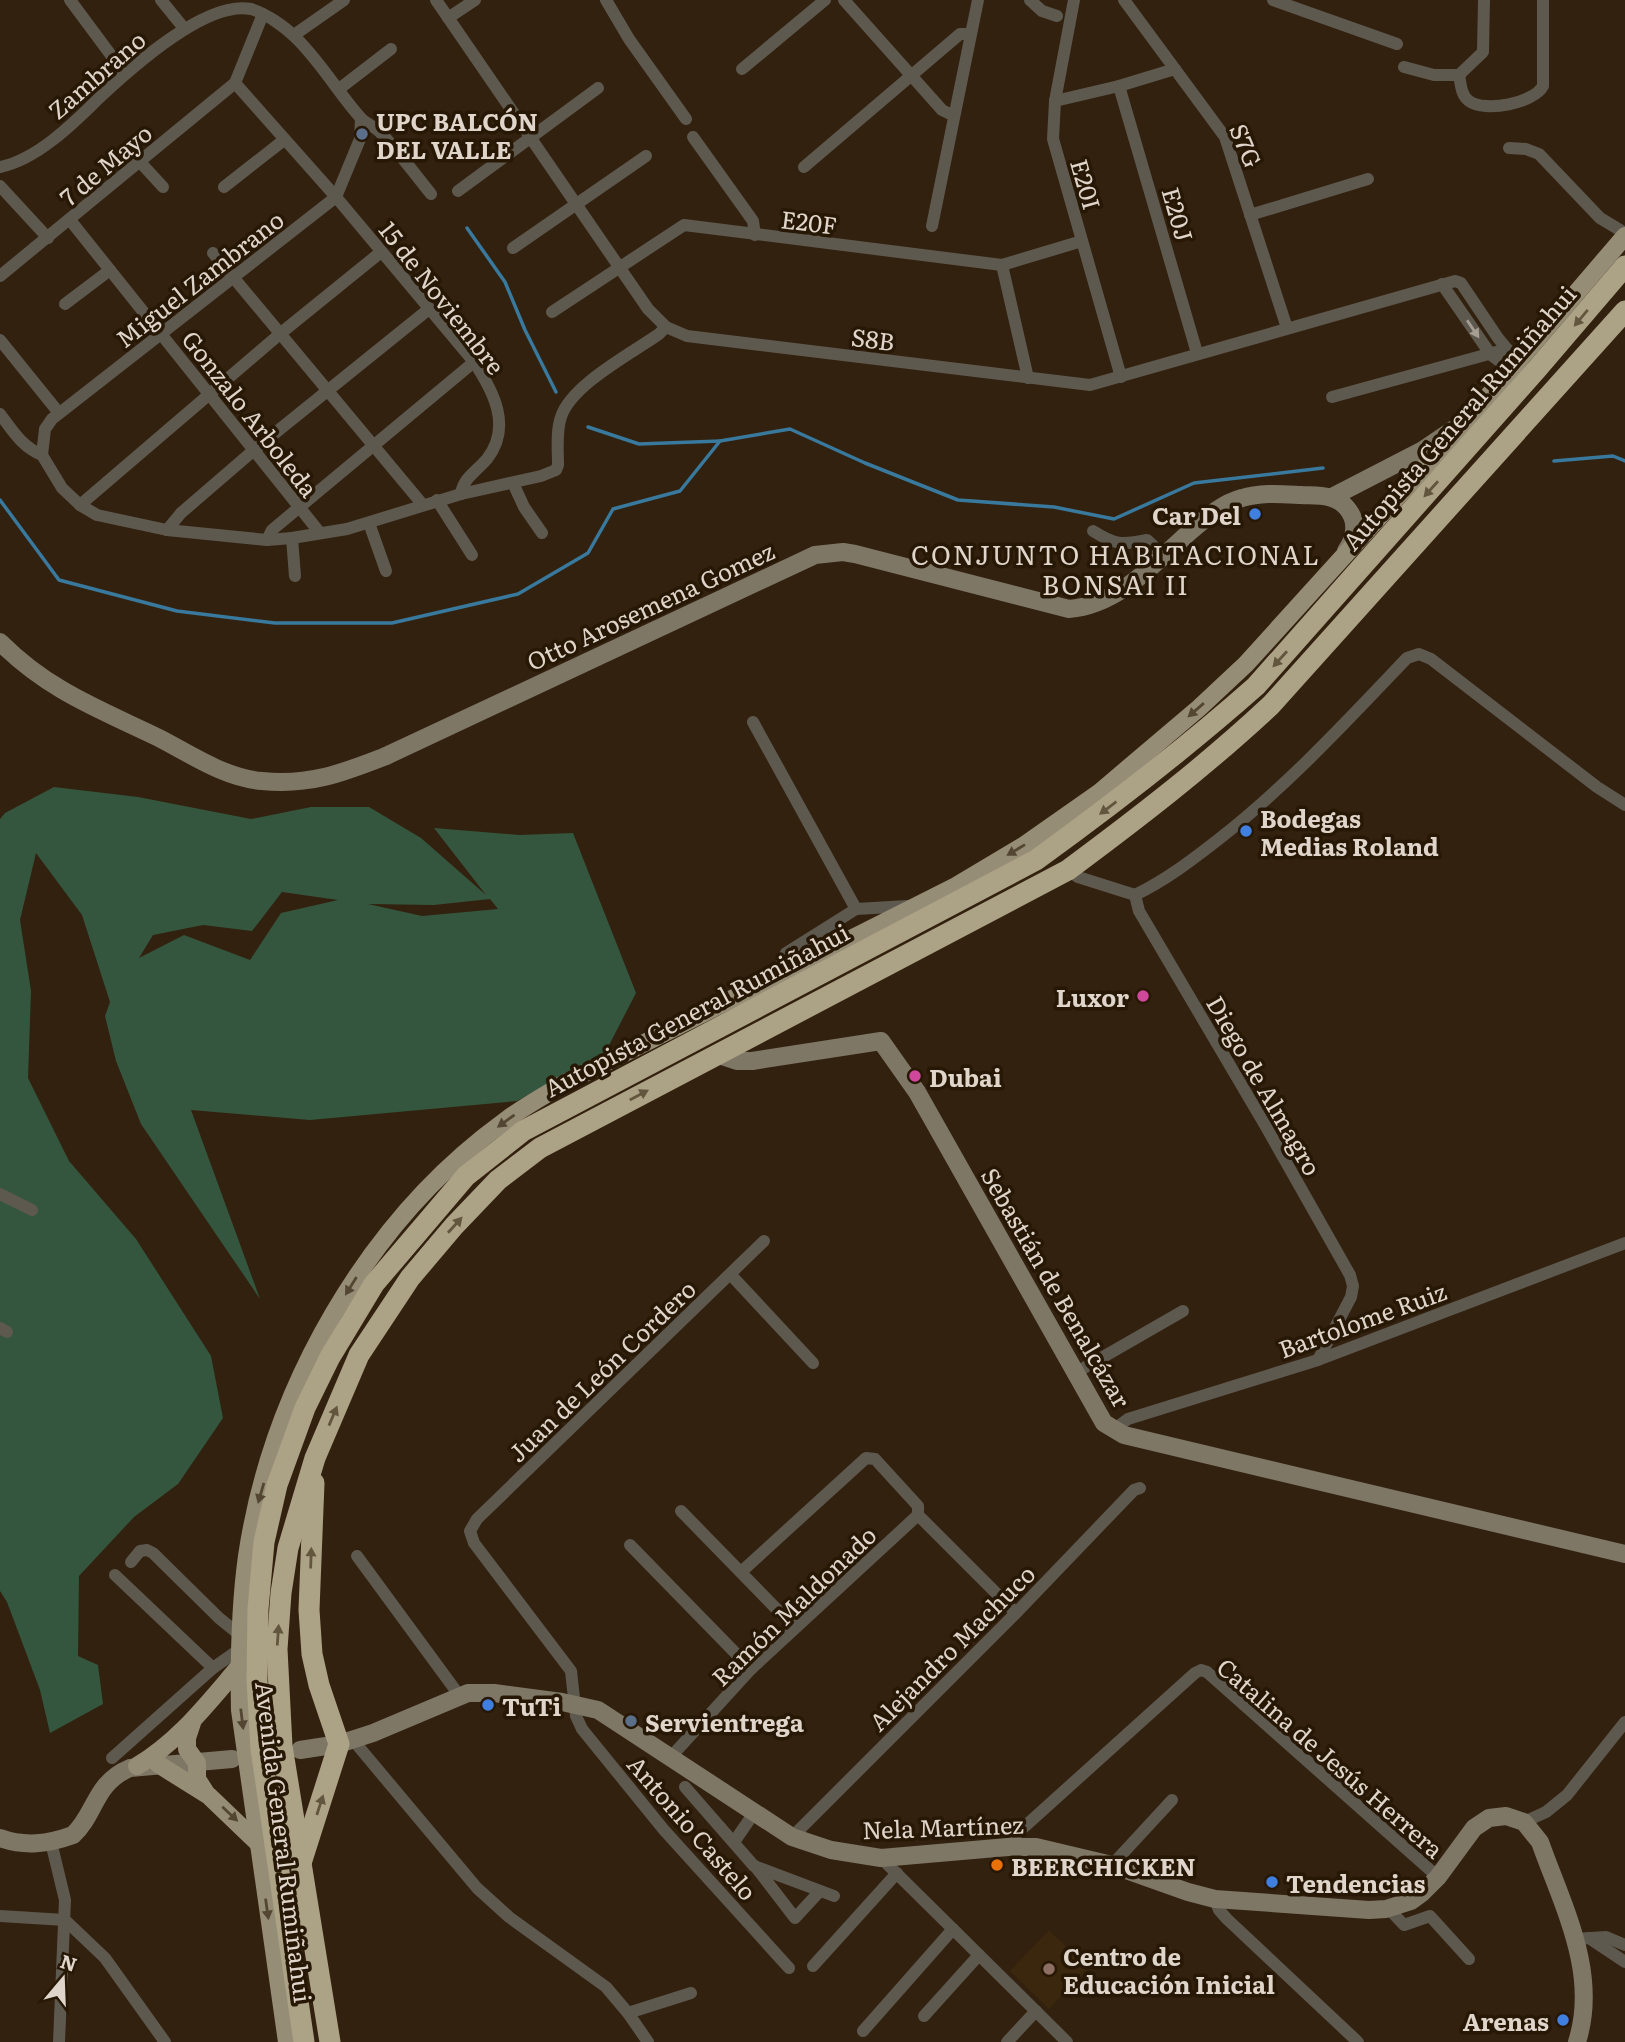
<svg xmlns="http://www.w3.org/2000/svg" width="1625" height="2042" viewBox="0 0 1625 2042" font-family="Literata,serif">
	<rect width="100%" height="100%" fill="#32210e"/>
	<path fill="#3b270d" d="M1049 1930 1089 1968 1049 2009 1010 1971Z"/>
	<path fill="#34563e" fill-rule="evenodd" d="M54 787 138 797 251 819 311 807H369L421 838 486 895 434 828 519 835 573 833 636 993 606 1051 517 1101 310 1120 191 1110 260 1299 141 1124 116 1061 105 1016 110 1002 82 915 36 853 20 920 31 991 28 1078 69 1161 136 1239 211 1356 223 1418 178 1484 134 1517 79 1576 78 1656 98 1665 103 1704 50 1733 40 1690 7 1602 0 1591V819L5 813ZM282 892 338 900 281 913 250 960 184 935 139 958 153 935 203 925 252 931ZM490 899 498 909 422 916 368 904 434 905Z"/>
	<g fill="none" stroke-linecap="round" stroke-linejoin="round">
		<g stroke="#38799d" stroke-width="3.5">
			<path d="M467 228 505 282 525 330 556 392"/>
			<path d="M588 427 639 444 720 441"/>
			<path d="M1554 461 1613 456 1625 461"/>
			<path d="M0 500 59 580 177 611 275 623H392L518 594 588 553 613 509 680 491 720 441 790 429 865 463 958 500 1054 507 1114 519 1194 483 1323 468"/>
		</g>
		<g stroke="#5e594f" stroke-width="12">
			<path d="M70 0 125 74"/>
			<path d="M161 0 183 27"/>
			<path d="M436 0 648 309 666 327 687 336 1090 385 1455 281 1461 283 1498 338 1507 349 1519 358"/>
			<path d="M606 0 629 39 686 119"/>
			<path d="M844 0 942 110 954 116"/>
			<path d="M1030 0 1042 11 1057 16"/>
			<path d="M1074 0 1055 101 1053 139 1121 377"/>
			<path d="M1124 0 1225 137 1287 328"/>
			<path d="M1273 0 1397 44"/>
			<path d="M448 18 475 0"/>
			<path d="M294 35 344 0"/>
			<path d="M1404 67 1434 75H1459L1483 52 1484 0"/>
			<path d="M742 69 825 0"/>
			<path d="M1459 75C1461 85 1461 95 1469 101 1485 113 1534 103 1543 86V0"/>
			<path d="M235 83 336 197 474 362C494 392 512 427 487 459 477 471 463 478 461 494"/>
			<path d="M1119 86 1197 353"/>
			<path d="M339 89 391 49"/>
			<path d="M1055 101 1119 86 1175 69"/>
			<path d="M693 137 753 221 755 235"/>
			<path d="M1509 148 1526 149 1539 154 1600 218 1625 233"/>
			<path d="M140 162 163 187"/>
			<path d="M0 167C36 160 73 124 99 98 130 69 205 0 251 9 265 13 284 26 295 37 320 61 337 91 359 116 364 123 374 126 380 132 398 151 414 173 431 194"/>
			<path d="M804 167 960 34H970"/>
			<path d="M0 186 48 238"/>
			<path d="M224 187 284 140"/>
			<path d="M458 191 598 88"/>
			<path d="M1250 215 1368 179"/>
			<path d="M70 220 320 533"/>
			<path d="M932 226 978 0"/>
			<path d="M513 248 646 156"/>
			<path d="M213 253 423 505"/>
			<path d="M1002 265 1028 378"/>
			<path d="M0 276 235 83 263 14"/>
			<path d="M1442 284 1491 355 1510 369"/>
			<path d="M65 304 110 270"/>
			<path d="M552 312 684 225 1002 265 1082 241"/>
			<path d="M0 340 59 413"/>
			<path d="M1332 397 1507 349"/>
			<path d="M0 414C12 430 22 447 42 455"/>
			<path d="M42 455 62 488 80 505 97 515 167 530 267 540 292 538 347 529 461 494 541 476 556 470 558 465C558 450 556 431 561 417 571 385 632 353 659 334L666 327"/>
			<path d="M42 455 45 429 52 419 336 197 360 139 361 119"/>
			<path d="M513 483 524 507 542 533"/>
			<path d="M437 500 472 555"/>
			<path d="M80 505 281 333 381 252"/>
			<path d="M369 523 386 571"/>
			<path d="M167 530 181 513 254 450 429 309"/>
			<path d="M1093 531C1115 545 1122 545 1147 540L1163 555"/>
			<path d="M292 538 295 576"/>
			<path d="M267 540 272 530 474 362"/>
			<path d="M753 722 856 909"/>
			<path d="M1068 870 1078 877 1135 895"/>
			<path d="M1135 895C1166 880 1192 860 1219 839 1288 785 1347 721 1407 658L1419 654 1431 659 1597 787 1625 805"/>
			<path d="M1135 895 1139 911 1265 1125 1350 1275 1353 1286 1351 1297 1318 1360"/>
			<path d="M777 976 786 953 856 909 908 906"/>
			<path d="M0 1194 32 1210"/>
			<path d="M764 1241 477 1519 470 1531 474 1543 571 1671 576 1716 582 1729 664 1830 789 1968"/>
			<path d="M731 1275 813 1363"/>
			<path d="M0 1328 7 1332"/>
			<path d="M1077 1372 1183 1311"/>
			<path d="M1113 1430 1128 1419 1318 1360 1625 1243"/>
			<path d="M681 1511 795 1628"/>
			<path d="M630 1545 751 1669"/>
			<path d="M357 1556 459 1695"/>
			<path d="M131 1562 140 1551 147 1550 153 1553 219 1618 240 1635"/>
			<path d="M741 1572 866 1458 875 1459 918 1506V1515L1016 1613"/>
			<path d="M115 1575 213 1668"/>
			<path d="M353 1740 477 1888 509 1917 606 1987 628 2013 648 2042"/>
			<path d="M112 1758 213 1668 240 1649"/>
			<path d="M669 1759 751 1669 918 1515"/>
			<path d="M685 1787 754 1866 834 1896"/>
			<path d="M1524 1822 1546 1812 1567 1795 1625 1722"/>
			<path d="M792 1837 1016 1613 1134 1490 1140 1488"/>
			<path d="M51 1842 65 1900 59 2042"/>
			<path d="M734 1842 754 1813"/>
			<path d="M1008 1847 1013 1837 1195 1673 1201 1670 1207 1672 1438 1877"/>
			<path d="M881 1858 1067 2042"/>
			<path d="M1112 1865 1172 1800"/>
			<path d="M755 1866 795 1918 820 1891"/>
			<path d="M1215 1899 1219 1910 1227 1919 1358 2042"/>
			<path d="M1388 1908 1404 1925 1430 1916 1469 1959"/>
			<path d="M0 1916 65 1920 105 1958 165 2042"/>
			<path d="M1589 1938 1625 1962"/>
			<path d="M1575 1939 1606 1937 1625 1945"/>
			<path d="M813 1966 897 1873"/>
			<path d="M628 2013 691 1993"/>
			<path d="M924 2016 979 1955"/>
			<path d="M863 2031 953 1929"/>
			<path d="M1007 2042 1036 2011"/>
		</g>
		<g stroke="#7e7765" stroke-width="18">
			<path d="M1332 497 1423 450 1454 429"/>
			<path d="M0 642C49 691 99 709 159 738 192 755 225 778 262 781 310 786 342 773 386 756L815 555 843 552 855 554 1069 609C1120 605 1156 561 1193 529 1207 517 1223 503 1242 498 1261 492 1282 494 1301 495 1317 496 1335 494 1346 507 1358 520 1356 537 1346 551"/>
			<path d="M716 1054 737 1061H752L881 1041 917 1092 1104 1423 1124 1435 1625 1554"/>
			<path d="M300 1750 339 1744 373 1733 468 1693H494L562 1702 598 1710 792 1837 831 1850 881 1858 1008 1847H1036L1112 1865 1188 1892 1215 1899 1369 1910 1386 1909 1411 1901 1422 1893 1438 1877 1474 1828 1489 1818 1506 1816 1524 1822 1540 1842C1563 1907 1599 1973 1577 2042"/>
			<path d="M0 1838C25 1847 48 1844 73 1835 96 1814 94 1783 130 1768L232 1759"/>
		</g>
		<g stroke="#968d77" stroke-width="18">
			<path d="M192 1723 187 1738V1749L197 1763V1779L206 1793"/>
			<path d="M158 1764 209 1796 257 1842"/>
			<path d="M137 1766C179 1741 207 1704 239 1667"/>
			<path d="M287 2042 240 1710C239 1658 240 1607 247 1556 272 1389 367 1221 505 1121 523 1107 544 1096 563 1084L956 886 1023 846 1100 792 1199 708 1246 664 1478 408 1625 236"/>
		</g>
		<g stroke="#aca286" stroke-width="21">
			<path d="M302 1860 339 1744 319 1685 312 1654 309 1610 314 1483"/>
			<path d="M304 2042 261 1749 257 1680 258 1609 264 1542 277 1485 305 1408 330 1357 374 1284 466 1176 523 1131 1036 860C1112 805 1186 748 1256 686L1537 369 1625 266"/>
			<path d="M330 2042 282 1746 277 1649 281 1593 288 1548 315 1458 359 1355 410 1278 454 1226 498 1180 540 1148 1068 870C1138 818 1207 765 1271 705L1625 311"/>
		</g>
	</g>
	<defs><path id="oneway-solid" d="M-6-.8H1V-3.2L6.5 0L1 3.2V.8H-6Z" transform="scale(1.75)"/></defs>
	<g fill="#63563f">
		<use href="#oneway-solid" transform="translate(1581 318) rotate(130)"/>
		<use href="#oneway-solid" transform="translate(1431 489) rotate(132)"/>
		<use href="#oneway-solid" transform="translate(1280 659) rotate(132)"/>
		<use href="#oneway-solid" transform="translate(1108 808) rotate(143)"/>
		<use href="#oneway-solid" transform="translate(639 1095) rotate(-28)"/>
		<use href="#oneway-solid" transform="translate(455 1225) rotate(-48)"/>
		<use href="#oneway-solid" transform="translate(333 1416) rotate(-67)"/>
		<use href="#oneway-solid" transform="translate(311 1558) rotate(-88)"/>
		<use href="#oneway-solid" transform="translate(278 1635) rotate(-86)"/>
		<use href="#oneway-solid" transform="translate(320 1805) rotate(-72)"/>
	</g>
	<use fill="#a69d93" href="#oneway-solid" transform="translate(1473 329) rotate(56)"/>
	<g fill="#534733">
		<use href="#oneway-solid" transform="translate(1196 710) rotate(139)"/>
		<use href="#oneway-solid" transform="translate(1016 850) rotate(149)"/>
		<use href="#oneway-solid" transform="translate(506 1121) rotate(144)"/>
		<use href="#oneway-solid" transform="translate(351 1286) rotate(122)"/>
		<use href="#oneway-solid" transform="translate(261 1493) rotate(106)"/>
		<use href="#oneway-solid" transform="translate(242 1719) rotate(83)"/>
		<use href="#oneway-solid" transform="translate(230 1814) rotate(43)"/>
		<use href="#oneway-solid" transform="translate(267 1909) rotate(82)"/>
	</g>
	<g fill="#5c6f8a" stroke="#271805" stroke-width="2.5">
		<circle cx="362" cy="134" r="7"/>
		<circle cx="631" cy="1721" r="7"/>
	</g>
	<g fill="#3f7fe0" stroke="#271805" stroke-width="2.5">
		<circle cx="1255" cy="514" r="7"/>
		<circle cx="1246" cy="831" r="7"/>
		<circle cx="488" cy="1705" r="7"/>
		<circle cx="1272" cy="1882" r="7"/>
		<circle cx="1563" cy="2020" r="7"/>
	</g>
	<g fill="#d1479c" stroke="#271805" stroke-width="2.5">
		<circle cx="1143" cy="996" r="7"/>
		<circle cx="915" cy="1076" r="7"/>
	</g>
	<circle fill="#e8710a" stroke="#271805" stroke-width="2.5" cx="997" cy="1865" r="7"/>
	<circle fill="#8d6e63" stroke="#271805" stroke-width="2.5" cx="1049" cy="1969" r="7"/>
	<g text-anchor="middle" dominant-baseline="central" stroke-width="7" stroke-linejoin="round" paint-order="stroke">
		<g font-size="24" fill="#e0d5ca" stroke="#271805">
			<text transform="translate(96 74) rotate(-41)">Zambrano</text>
			<text transform="translate(1247 145) rotate(67)">S7G</text>
			<text transform="translate(105 164) rotate(-40)">7 de Mayo</text>
			<text transform="translate(1087 184) rotate(74)">E20I</text>
			<text transform="translate(1179 214) rotate(74)">E20J</text>
			<text transform="translate(809 221) rotate(7)">E20F</text>
			<text transform="translate(199 278) rotate(-38)">Miguel Zambrano</text>
			<text transform="translate(443 297) rotate(52)">15 de Noviembre</text>
			<text transform="translate(873 338) rotate(7)">S8B</text>
			<text transform="translate(251 413) rotate(52)">Gonzalo Arboleda</text>
			<text transform="translate(1458 417) rotate(-49)">Autopista General Rumiñahui</text>
			<text transform="translate(650 605) rotate(-25)">Otto Arosemena Gomez</text>
			<text transform="translate(696 1009) rotate(-28)">Autopista General Rumiñahui</text>
			<text transform="translate(1265 1085) rotate(60)">Diego de Almagro</text>
			<text transform="translate(1057 1287) rotate(60)">Sebastián de Benalcázar</text>
			<text transform="translate(1362 1319) rotate(-20)">Bartolome Ruiz</text>
			<text transform="translate(601 1370) rotate(-44)">Juan de León Cordero</text>
			<text transform="translate(793 1605) rotate(-44)">Ramón Maldonado</text>
			<text transform="translate(951 1647) rotate(-45)">Alejandro Machuco</text>
			<text transform="translate(1331 1757) rotate(41)">Catalina de Jesús Herrera</text>
			<text transform="translate(943 1826) rotate(-2)">Nela Martínez</text>
			<text transform="translate(693 1827) rotate(49)">Antonio Castelo</text>
			<text transform="translate(285 1842) rotate(83)">Avenida General Rumiñahui</text>
		</g>
		<g font-size="24" font-weight="bold" fill="#e0d5ca" stroke="#271805" text-anchor="start">
			<text x="376" y="120">UPC BALCÓN<tspan x="376" dy="28">DEL VALLE</tspan></text>
			<text x="1241" y="514" text-anchor="end">Car Del</text>
			<text x="1260" y="817">Bodegas<tspan x="1260" dy="28">Medias Roland</tspan></text>
			<text x="1129" y="996" text-anchor="end">Luxor</text>
			<text x="929" y="1076">Dubai</text>
			<text x="502" y="1705">TuTi</text>
			<text x="645" y="1721">Servientrega</text>
			<text x="1011" y="1865">BEERCHICKEN</text>
			<text x="1286" y="1882">Tendencias</text>
			<text x="1063" y="1955">Centro de<tspan x="1063" dy="28">Educación Inicial</tspan></text>
			<text x="1549" y="2020" text-anchor="end">Arenas</text>
		</g>
		<g font-size="26" letter-spacing="2" fill="#e0d5ca" stroke="#271805">
			<text x="1116" y="553">CONJUNTO HABITACIONAL<tspan x="1116" dy="30">BONSAI II</tspan></text>
		</g>
	</g>
	<g transform="translate(63 1979) rotate(19)" stroke="#271805" stroke-width="5" paint-order="stroke">
	<path d="M0-5L12 26L0 18L-12 26Z" fill="#e0d5ca"/>
	<text y="-10" font-size="19" font-weight="bold" text-anchor="middle" fill="#e0d5ca">N</text>
	</g>
</svg>
